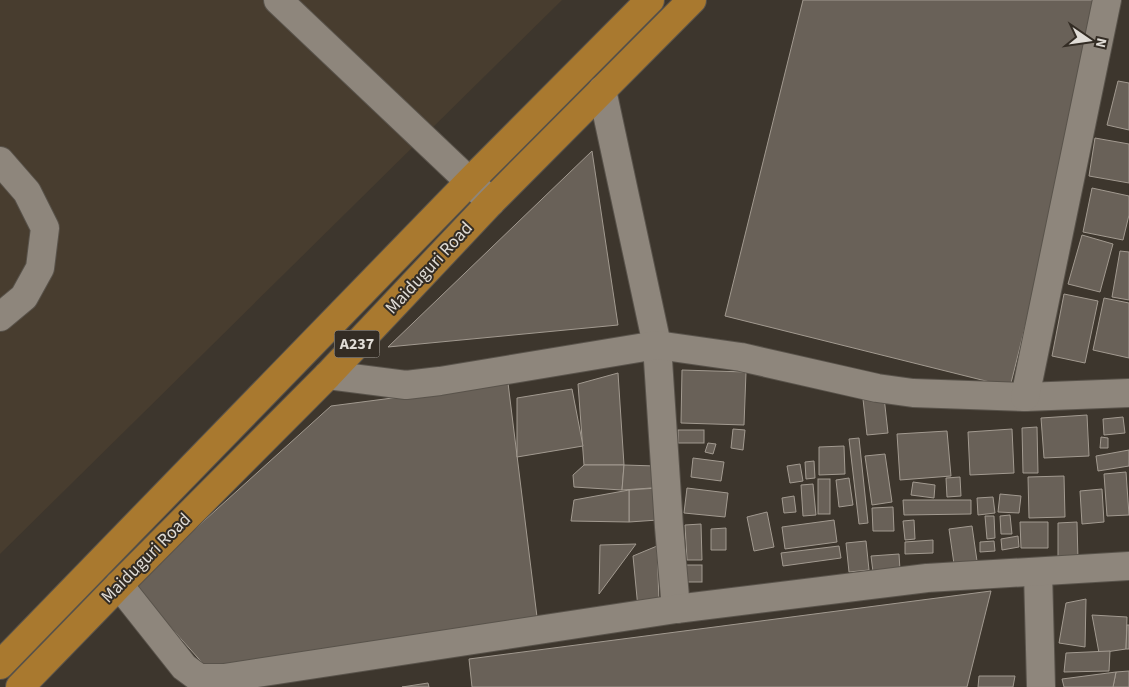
<svg xmlns="http://www.w3.org/2000/svg" width="1129" height="687" viewBox="0 0 1129 687" font-family="'Source Sans 3',sans-serif">
	<rect width="100%" height="100%" fill="#3d362d"/>
	<path fill="#483d2f" d="M0 0H562L0 554Z"/>
	<g fill="#696158" stroke="#a29a90">
		<path d="M803 0H1095L1106 3 1010 387 725 316Z"/>
		<path d="M1118 81 1129 83V130L1107 125Z"/>
		<path d="M1095 138 1129 144V183L1089 176Z"/>
		<path d="M592 151 618 325 388 347Z"/>
		<path d="M1092 188 1129 196V215L1123 240 1083 232Z"/>
		<path d="M1082 235 1113 244 1100 292 1068 284Z"/>
		<path d="M1120 251 1129 252V300L1112 297Z"/>
		<path d="M1064 294 1098 301 1085 363 1052 356Z"/>
		<path d="M1104 298 1129 303V358L1093 350Z"/>
		<path d="M682 370 746 372 744 425 681 423Z"/>
		<path d="M618 373 624 465H584L578 384Z"/>
		<path d="M508 383 538 625 206 667 133 585 331 406Z"/>
		<path d="M572 389 583 446 517 457V398Z"/>
		<path d="M884 397 888 433 867 435 863 399Z"/>
		<path d="M1087 415 1089 456 1044 458 1041 418Z"/>
		<path d="M1123 417 1125 433 1104 435 1103 419Z"/>
		<path d="M1037 427 1038 473H1023L1022 428Z"/>
		<path d="M733 429 745 430 743 450 731 448Z"/>
		<path d="M1012 429 1014 473 970 475 968 432Z"/>
		<rect x="678" y="430" width="26" height="13"/>
		<path d="M947 431 951 476 900 480 897 434Z"/>
		<path d="M1101 437 1108 438V448H1100Z"/>
		<path d="M859 438 868 523 859 524 849 439Z"/>
		<path d="M708 443 716 444 713 454 705 452Z"/>
		<path d="M844 446 845 474 819 475V447Z"/>
		<path d="M1129 450V466L1098 471 1096 456Z"/>
		<path d="M885 454 892 502 872 505 865 456Z"/>
		<path d="M693 458 724 462 721 481 691 477Z"/>
		<path d="M814 461 815 478 806 479 805 462Z"/>
		<path d="M800 464 803 481 790 483 787 466Z"/>
		<path d="M584 465H624L622 490 574 487 573 475Z"/>
		<path d="M624 465 656 466 666 487 622 490Z"/>
		<path d="M1126 472 1129 515 1107 516 1104 474Z"/>
		<path d="M1064 476 1065 517 1029 518 1028 477Z"/>
		<path d="M960 477 961 496 947 497 946 478Z"/>
		<path d="M849 478 853 505 839 507 836 480Z"/>
		<rect x="818" y="479" width="12" height="35"/>
		<path d="M913 482 935 485 934 498 911 495Z"/>
		<path d="M813 484 816 515 803 516 801 485Z"/>
		<path d="M657 488 658 520 629 522V490Z"/>
		<path d="M687 488 728 493 725 517 684 513Z"/>
		<path d="M1102 489 1104 522 1082 524 1080 491Z"/>
		<path d="M629 490V522L571 521 574 500Z"/>
		<path d="M1000 494 1021 496 1019 513 998 512Z"/>
		<path d="M794 496 796 512 784 513 782 498Z"/>
		<path d="M993 497 995 513 978 515 977 498Z"/>
		<path d="M903 500H971V514L904 515Z"/>
		<path d="M893 507 894 531H873L872 508Z"/>
		<path d="M767 512 774 547 754 551 747 517Z"/>
		<path d="M1010 515 1012 534H1001L1000 516Z"/>
		<path d="M985 516H994L995 538 987 539Z"/>
		<path d="M834 520 837 542 785 549 782 527Z"/>
		<path d="M914 520 915 539 905 540 903 521Z"/>
		<path d="M1020 522H1048V548H1021Z"/>
		<path d="M1077 522 1078 560H1058V523Z"/>
		<path d="M701 524 702 560H687L685 525Z"/>
		<path d="M972 526 977 561 954 564 949 529Z"/>
		<path d="M726 528V550H711V529Z"/>
		<path d="M1018 536 1019 547 1002 550 1001 539Z"/>
		<path d="M933 540V553L905 554V542Z"/>
		<path d="M866 541 869 570 849 572 846 543Z"/>
		<path d="M994 541 995 551 980 552V542Z"/>
		<path d="M636 544 599 594 600 545Z"/>
		<path d="M657 546 659 603 638 608 633 556Z"/>
		<path d="M839 546 841 558 783 566 781 553Z"/>
		<path d="M899 554 900 570 873 572 871 556Z"/>
		<rect x="686" y="565" width="16" height="17"/>
		<path d="M991 591 967 687H472L469 659Z"/>
		<path d="M1086 599 1085 647 1059 643 1066 603Z"/>
		<path d="M1092 615 1127 617 1126 649 1099 653Z"/>
		<path d="M1127 625H1129V649H1126Z"/>
		<path d="M1110 651 1109 671 1064 672 1066 653Z"/>
		<path d="M1129 671V687H1113L1116 672Z"/>
		<path d="M1116 672 1113 687H1064L1062 679Z"/>
		<path d="M979 676H1015L1013 687H978Z"/>
		<path d="M428 683 429 687H402Z"/>
	</g>
	<g fill="none" stroke-linecap="round" stroke-linejoin="round">
		<g stroke="#59534b" stroke-width="30">
			<g id="minor">
				<path d="M278 0 491 202"/>
				<path d="M602 90 657 345 669 527 676 609"/>
				<path d="M0 161 27 192 45 228 40 268 24 297 0 317"/>
				<path d="M328 375 406 385 440 381 657 345 741 357 877 388 913 393 1025 397 1129 393"/>
				<path d="M1025 397 1107 0"/>
				<path d="M1038 572 1041 687"/>
				<path d="M119 585 184 667 199 678H224L676 609 927 578 1129 566"/>
			</g>
		</g>
		<g stroke="#59534b" stroke-width="30">
			<g id="highway">
				<path d="M0 665 470 181 650 0"/>
				<path d="M20 687 119 585 328 375 491 202 692 0"/>
			</g>
		</g>
		<use href="#minor" stroke="#8e867c" stroke-width="28"/>
		<use href="#highway" stroke="#a9792f" stroke-width="28"/>
	</g>
	<g text-anchor="middle" dominant-baseline="central" stroke-width="4" stroke-linejoin="round" paint-order="stroke">
		<rect fill="#332c24" stroke="#aca7a1" stroke-width="1" x="334.5" y="330.5" width="45" height="27" rx="4"/>
		<g font-size="16" font-weight="bold" fill="#e0dcd6">
			<text x="357" y="344">A237</text>
		</g>
		<g font-size="18" fill="#e0dcd6" stroke="#332c24">
			<text transform="translate(429 268) rotate(-47)">Maiduguri Road</text>
			<text transform="translate(146 558) rotate(-45)">Maiduguri Road</text>
		</g>
	</g>
	<g transform="translate(1089 40) rotate(103)" stroke="#332c24" stroke-width="4" paint-order="stroke">
	<path d="M0-4L9 19L0 12L-9 19Z" fill="#e0dcd6"/>
	<text y="-8" font-size="14" font-weight="bold" text-anchor="middle" fill="#e0dcd6">N</text>
	</g>
</svg>
